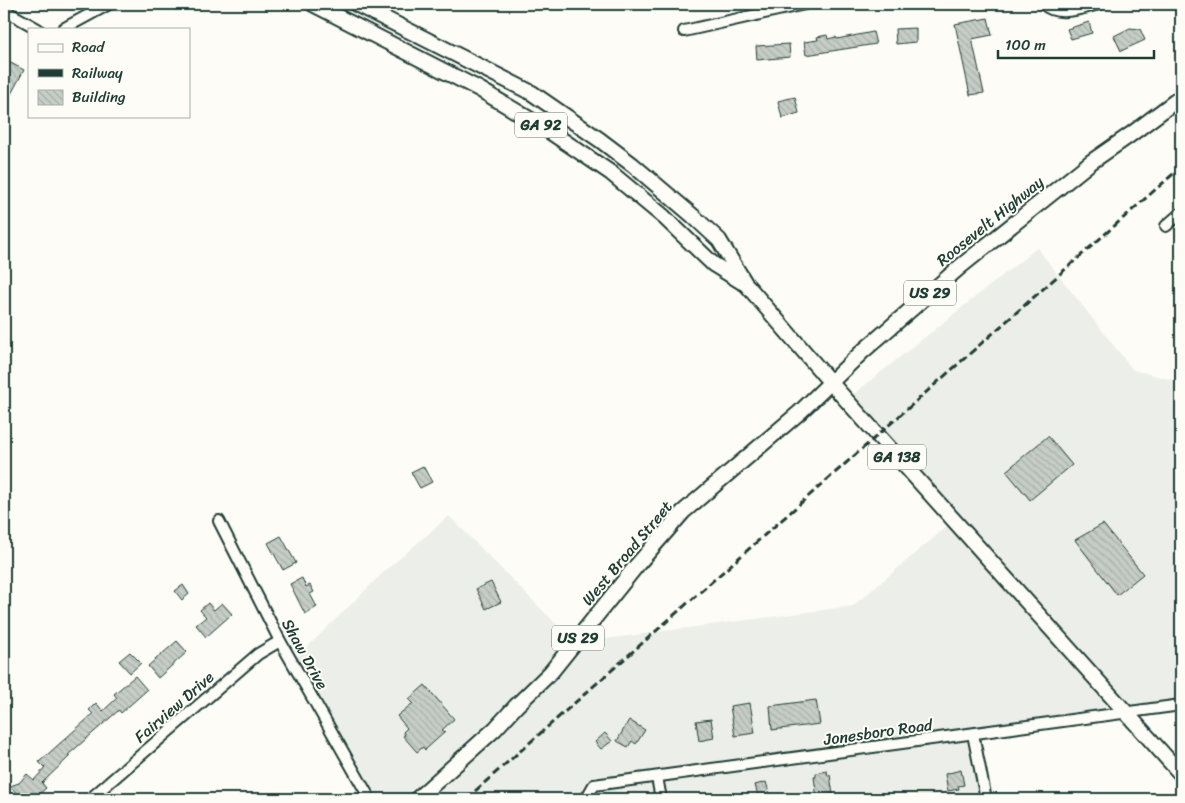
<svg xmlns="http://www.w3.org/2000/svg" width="1185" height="803" viewBox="0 0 1185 803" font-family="Sriracha,sans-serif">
	<defs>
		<pattern id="building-back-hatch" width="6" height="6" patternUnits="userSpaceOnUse" patternTransform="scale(1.25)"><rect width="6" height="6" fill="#c6cdc7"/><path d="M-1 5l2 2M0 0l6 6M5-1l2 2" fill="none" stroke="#aab1ac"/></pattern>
	</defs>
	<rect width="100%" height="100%" fill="#fdfcf7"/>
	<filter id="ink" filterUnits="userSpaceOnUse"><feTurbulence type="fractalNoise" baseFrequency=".02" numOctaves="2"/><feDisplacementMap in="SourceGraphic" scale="10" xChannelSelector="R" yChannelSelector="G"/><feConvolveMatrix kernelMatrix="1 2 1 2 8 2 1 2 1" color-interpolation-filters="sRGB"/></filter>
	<g filter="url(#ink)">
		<path fill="#eceee9" d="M1037 248 1133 370 1181 382V704L981 736 993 799H362L291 663 384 572 449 516 575 643 853 606 955 520 850 397Z"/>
		<g fill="url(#building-back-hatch)" stroke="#1f3d34">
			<path d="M988 18 992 35 972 39 984 93 970 95 955 24Z"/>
			<path d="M1089 22 1092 33 1071 39 1067 29Z"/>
			<path d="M916 28V42L896 44 895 29Z"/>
			<path d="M1130 28 1140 29 1145 40 1121 51 1114 36Z"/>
			<path d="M873 32 876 44 806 55 804 42 818 40 817 37 827 35 828 39 836 37 837 39Z"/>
			<path d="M789 44 790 57 757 60 756 46Z"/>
			<path d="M7 61 24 70 4 107V66Z"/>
			<path d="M795 97 799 113 782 118 778 101Z"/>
			<path d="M1048 436 1072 465 1030 500 1006 471Z"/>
			<path d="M423 466 432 482 420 488 411 472Z"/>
			<path d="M1103 524 1143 574 1117 595 1075 540Z"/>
			<path d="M281 536 296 563 283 570 268 543Z"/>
			<path d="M302 578 306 587 310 585 314 592 310 594 317 607 305 614 290 584Z"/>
			<path d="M491 582 501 602 486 609 476 589Z"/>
			<path d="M183 585 189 594 182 600 175 591Z"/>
			<path d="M208 603 214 610 222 603 232 614 206 637 196 625 206 617 200 610Z"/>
			<path d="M177 641 187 652 158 678 148 666Z"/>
			<path d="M130 652 141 663 130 673 119 661Z"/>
			<path d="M135 676 147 690 121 713 119 710 68 755 70 756 42 783 46 788 34 799H22L10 786 19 783 27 774 34 780 45 768 39 762 93 714 89 710 96 703 103 711 117 698 114 694Z"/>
			<path d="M425 685 454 719 442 730 445 732 425 750 423 747 417 752 403 736 405 735 403 732 407 728 397 716 413 703 409 699Z"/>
			<path d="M816 700 820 724 772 730 770 706Z"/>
			<path d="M750 703 755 733 735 736 730 706Z"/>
			<path d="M711 719 714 738 699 741 696 721Z"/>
			<path d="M629 720 645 730 636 744 632 741 628 747 617 741Z"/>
			<path d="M605 733 612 741 601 749 595 742Z"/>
			<path d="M961 770 964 785 958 786 959 789 948 791 945 774Z"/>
			<path d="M827 771 828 776 830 775 833 795 817 798 814 777H816V773Z"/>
			<path d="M766 782 771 799H759L755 785Z"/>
		</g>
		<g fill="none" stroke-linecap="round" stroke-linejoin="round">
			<g stroke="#1f3d34" stroke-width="14">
				<g id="minor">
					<path d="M1043 4C1058 18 1081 8 1100 4"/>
					<path d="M4 10 38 29"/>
					<path d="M63 29 109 4"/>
					<path d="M684 31 805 4"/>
					<path d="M1166 226 1181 213"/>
					<path d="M219 521 280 641 370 799"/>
					<path d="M973 734 986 799"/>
					<path d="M657 777 661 799"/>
					<path d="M90 799 258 654 280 641"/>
					<path d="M586 799 594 785 1181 705"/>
				</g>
			</g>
			<g stroke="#1f3d34" stroke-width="18">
				<g id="major">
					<path d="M313 4 479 89 546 129 611 173 664 217 713 264 742 282"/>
					<path d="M356 4 532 93 600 140 633 165 693 216 719 240 745 283 831 383 1181 774"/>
					<path d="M417 799 495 729 516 706 551 672 637 565 683 512 800 412 862 352 961 266 1091 162 1130 135 1181 97"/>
				</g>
			</g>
			<use href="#minor" stroke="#fdfcf7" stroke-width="10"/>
			<use href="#major" stroke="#fdfcf7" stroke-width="14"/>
			<path stroke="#1f3d34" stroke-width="3" stroke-dasharray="8 4" stroke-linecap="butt" d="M466 799 1181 167"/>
		</g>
	</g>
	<g text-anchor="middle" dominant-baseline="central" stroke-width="4" stroke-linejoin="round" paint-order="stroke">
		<g fill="#fdfcf7" stroke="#62766e" stroke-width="1">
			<rect x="515" y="112.5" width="52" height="25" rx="4"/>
			<rect x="904" y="280.5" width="52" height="25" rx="4"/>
			<rect x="868" y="444.5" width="58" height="25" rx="4"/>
			<rect x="552" y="625.5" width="52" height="25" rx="4"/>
		</g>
		<g font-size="15" font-weight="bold" fill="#1f3d34">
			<text x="541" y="125">GA 92</text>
			<text x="930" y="293">US 29</text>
			<text x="897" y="457">GA 138</text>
			<text x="578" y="638">US 29</text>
		</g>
		<g font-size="16" fill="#1f3d34" stroke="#fdfcf7">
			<text transform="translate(990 221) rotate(-39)">Roosevelt Highway</text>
			<text transform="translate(627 553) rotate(-50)">West Broad Street</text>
			<text transform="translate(305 654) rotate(61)">Shaw Drive</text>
			<text transform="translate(174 707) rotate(-41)">Fairview Drive</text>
			<text transform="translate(878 732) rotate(-8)">Jonesboro Road</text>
		</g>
	</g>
	<rect width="1185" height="803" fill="none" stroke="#fdfcf7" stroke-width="20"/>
	<rect x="10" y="10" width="1165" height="783" fill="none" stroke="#1f3d34" stroke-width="2" filter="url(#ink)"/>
	<rect x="28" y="28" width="162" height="90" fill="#fdfcf7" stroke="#a4b0a9"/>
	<rect x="38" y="44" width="25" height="8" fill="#fdfcf7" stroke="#a4b0a9"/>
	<text x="72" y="52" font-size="15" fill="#1f3d34">Road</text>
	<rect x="38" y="69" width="25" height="8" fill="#1f3d34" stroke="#a4b0a9"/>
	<text x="72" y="78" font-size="15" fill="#1f3d34">Railway</text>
	<rect x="38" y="90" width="25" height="15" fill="url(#building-back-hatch)" stroke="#a4b0a9"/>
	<text x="72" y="102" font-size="15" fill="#1f3d34">Building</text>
	<path d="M998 50v8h156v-8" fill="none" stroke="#1f3d34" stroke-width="2.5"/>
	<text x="1005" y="50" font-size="15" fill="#1f3d34" stroke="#fdfcf7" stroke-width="4" paint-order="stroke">100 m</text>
</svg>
